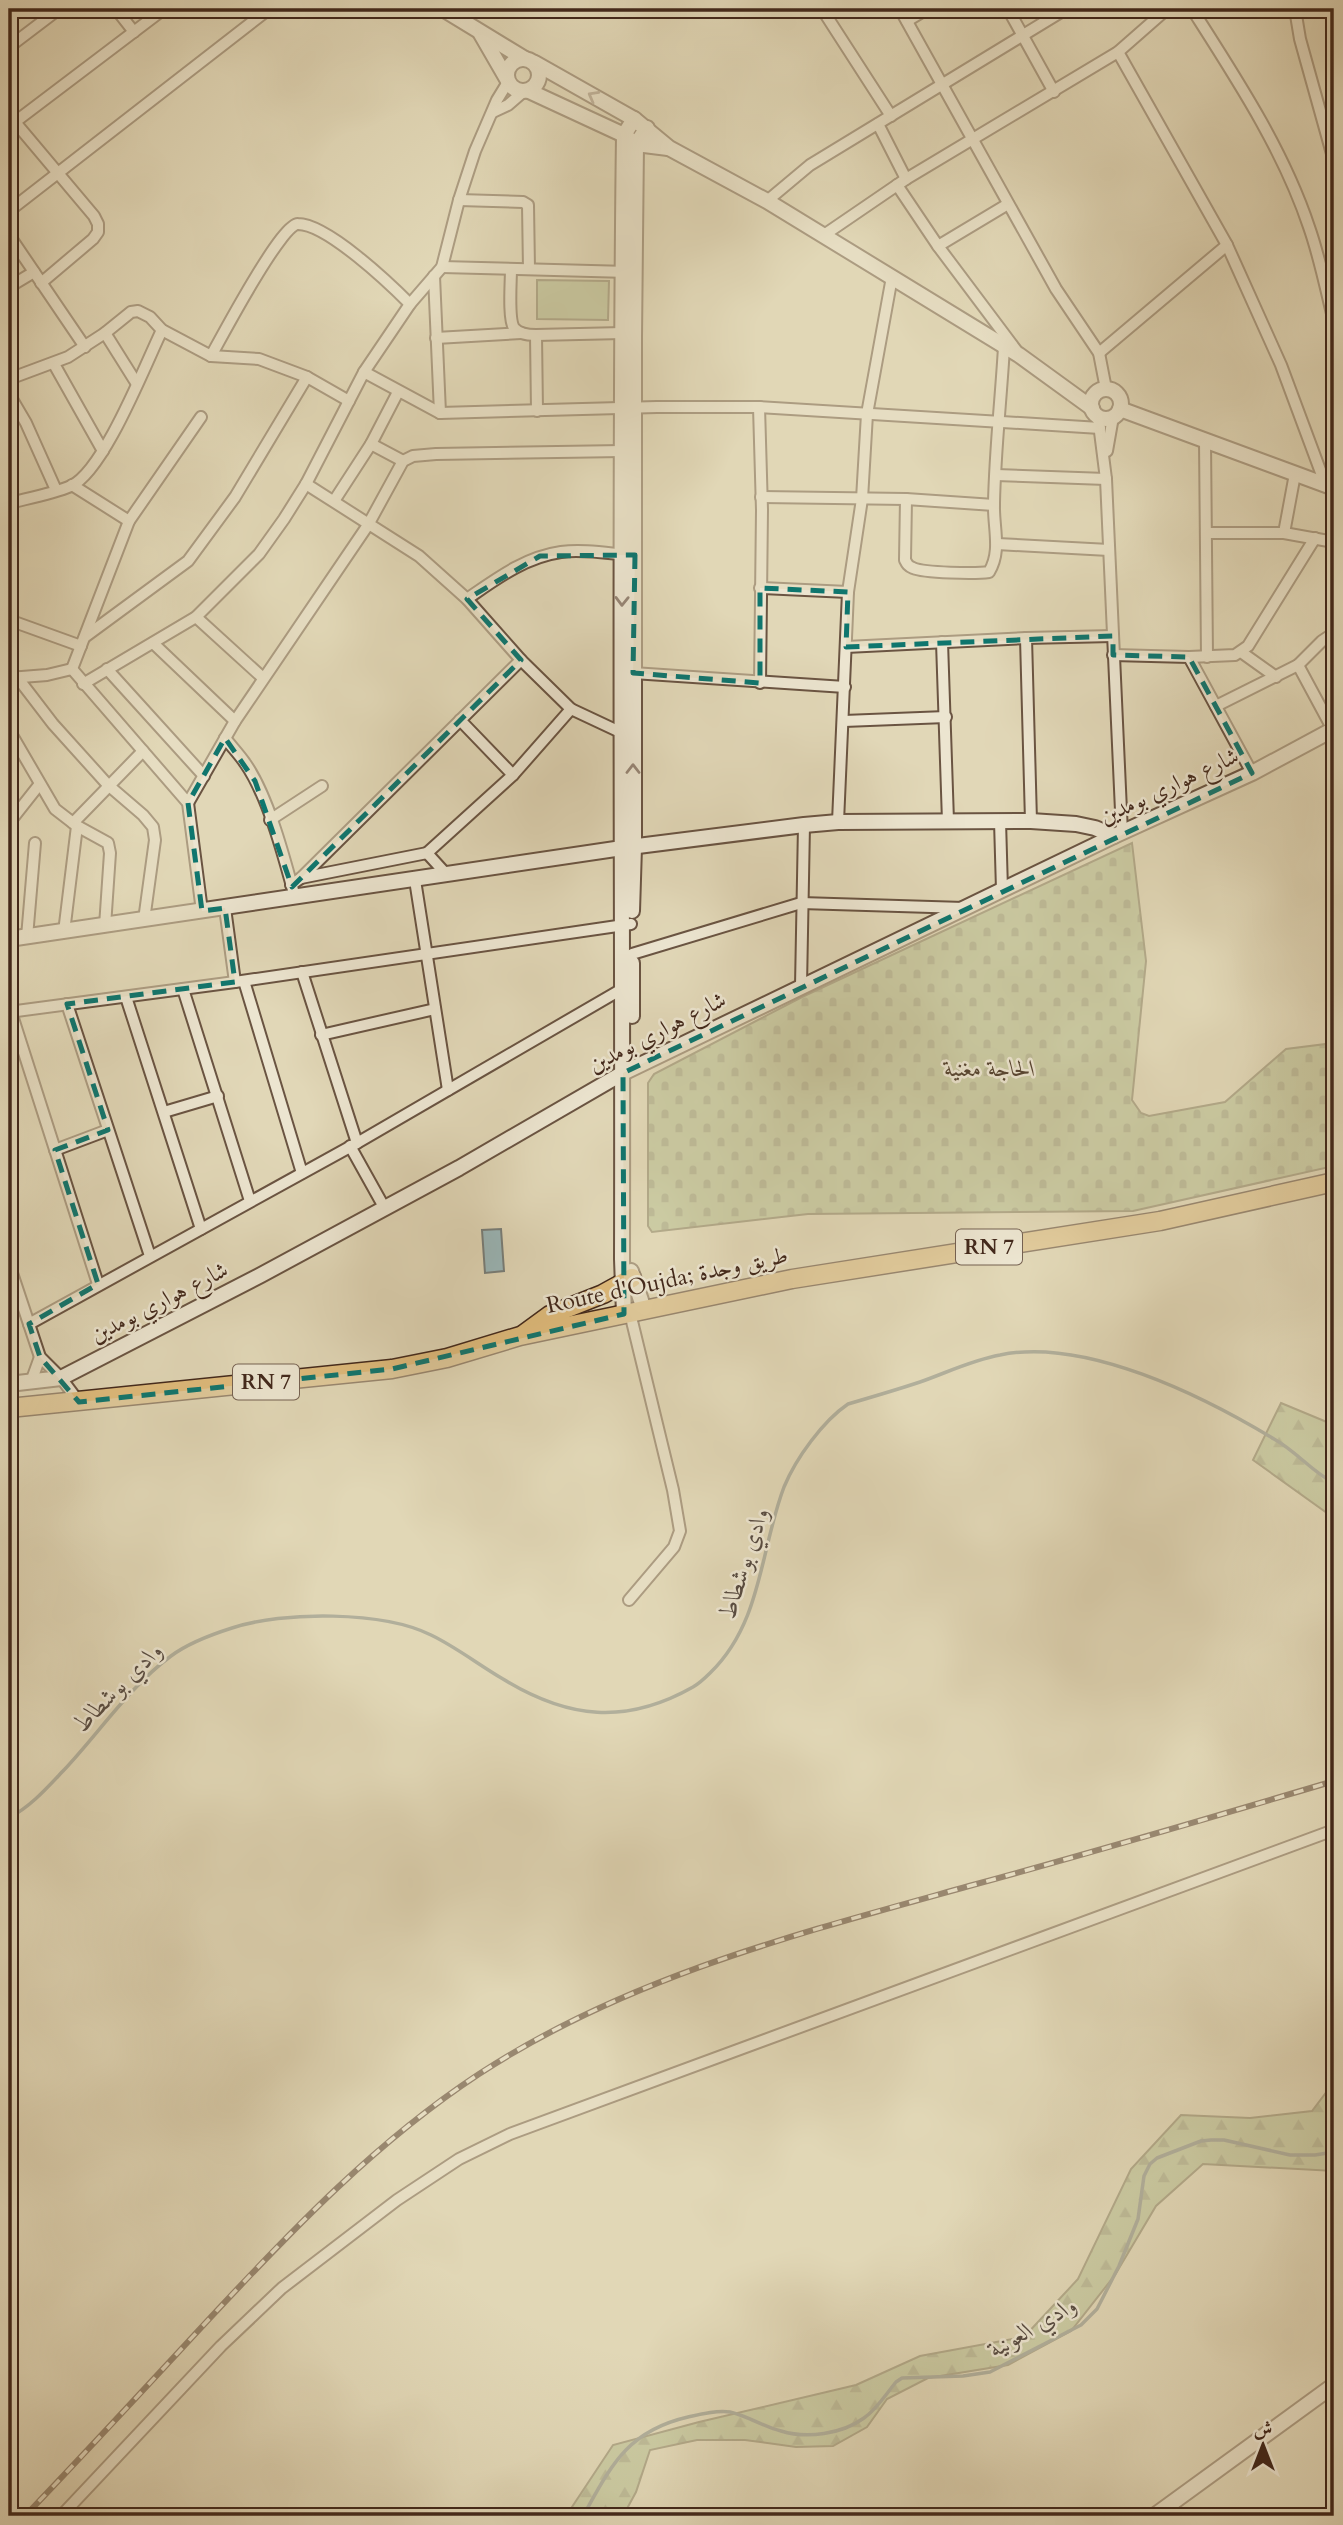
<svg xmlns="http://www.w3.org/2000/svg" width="1343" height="2525" viewBox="0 0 1343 2525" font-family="Cardo,Amiri,serif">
	<defs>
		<pattern id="forest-firs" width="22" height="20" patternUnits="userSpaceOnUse" patternTransform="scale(1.75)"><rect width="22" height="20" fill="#b2be8f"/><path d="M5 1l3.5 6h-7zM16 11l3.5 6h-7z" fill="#929a74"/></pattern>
		<pattern id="cemetery-stones" width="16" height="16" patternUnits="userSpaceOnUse" patternTransform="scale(1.75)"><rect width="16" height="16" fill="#b2be8f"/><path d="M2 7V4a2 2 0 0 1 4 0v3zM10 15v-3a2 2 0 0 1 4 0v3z" fill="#929a74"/></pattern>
	</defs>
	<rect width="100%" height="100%" fill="#e1d7b7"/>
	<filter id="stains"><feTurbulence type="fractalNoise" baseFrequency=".00286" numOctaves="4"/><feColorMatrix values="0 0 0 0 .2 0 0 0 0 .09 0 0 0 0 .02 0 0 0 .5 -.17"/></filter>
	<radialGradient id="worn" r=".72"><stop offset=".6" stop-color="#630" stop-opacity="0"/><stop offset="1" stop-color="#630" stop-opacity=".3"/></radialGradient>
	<g fill="url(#forest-firs)" stroke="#7a7355" stroke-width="2">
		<path d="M1281 1403 1334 1425V1518L1253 1460Z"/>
		<path d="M1334 2082V2171L1203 2164 1156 2206 1115 2275 1071 2331 1008 2365 928 2378 887 2399 867 2427 833 2446 796 2447 745 2440H697L650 2450 636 2492 623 2516H566L613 2445 699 2422 856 2385 920 2356 1024 2337 1078 2279 1131 2169 1181 2115 1250 2118 1312 2111Z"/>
	</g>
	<path fill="url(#cemetery-stones)" stroke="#7a7355" stroke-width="2" d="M1132 843 1146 961 1132 1100 1141 1113 1149 1116 1225 1102 1286 1049 1334 1043V1166L1133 1211 808 1214 652 1232 648 1226V1083L654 1074 802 997Z"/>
	<path fill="#b2be8f" stroke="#7a7355" stroke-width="2" d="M537 280 609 281 608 320 537 319Z"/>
	<path fill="#9ab7b9" stroke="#777e7a" stroke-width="2" d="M501 1229 504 1271 485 1273 482 1230Z"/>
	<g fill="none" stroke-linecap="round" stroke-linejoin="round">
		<g stroke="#777e7a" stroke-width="3.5">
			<path d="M9 1818C31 1806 46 1789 63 1771 99 1733 129 1687 171 1656 187 1644 213 1634 232 1628 283 1611 383 1611 431 1635 456 1647 479 1665 503 1679 568 1719 626 1725 693 1687 700 1683 705 1678 710 1673 762 1623 760 1550 784 1487 796 1458 823 1421 848 1404 872 1397 896 1390 920 1382 946 1373 972 1360 1000 1355 1085 1337 1203 1396 1274 1439 1296 1451 1312 1472 1334 1483"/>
			<path d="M583 2516C611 2466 627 2431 688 2417 701 2414 717 2410 730 2412 748 2416 764 2427 781 2431 807 2439 842 2434 864 2418 877 2409 886 2394 896 2382L902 2378 963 2376 990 2372 1081 2325 1097 2309 1119 2266 1138 2219 1144 2176 1150 2164 1157 2158 1201 2141 1211 2140H1224L1290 2155H1315L1334 2152"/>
		</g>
		<g stroke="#6a5442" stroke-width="14">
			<g id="minor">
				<path d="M116 9 134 32"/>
				<path d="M822 9 891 116"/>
				<path d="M900 9 1056 289 1099 353 1106 389"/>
				<path d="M1008 9 1054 92"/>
				<path d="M1192 9C1236 78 1283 149 1309 227 1320 258 1326 290 1334 322"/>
				<path d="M1295 9 1300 39 1334 161"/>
				<path d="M907 21 927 9"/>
				<path d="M9 47 59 9"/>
				<path d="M1118 52 1227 245 1281 365 1326 486"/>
				<path d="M493 112 508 105 523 92"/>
				<path d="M9 115 94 216 98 224V232L93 239 41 283"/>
				<path d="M878 124 906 179"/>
				<path d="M11 125 164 9"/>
				<path d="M897 185 938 246 1016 350"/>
				<path d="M459 200 523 202 528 205 529 269"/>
				<path d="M767 201 810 165 1066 9"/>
				<path d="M9 211 269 9"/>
				<path d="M9 235 85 347"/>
				<path d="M824 235 906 179 1118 52 1167 9"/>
				<path d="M938 246 1008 204"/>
				<path d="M442 267 628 272"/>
				<path d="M511 269C511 281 508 319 514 328 519 334 529 335 536 335L623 333"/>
				<path d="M434 276 440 413"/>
				<path d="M9 287 34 272"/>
				<path d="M105 333 137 384"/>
				<path d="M536 335 537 411"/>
				<path d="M436 338 521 333"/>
				<path d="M1099 353 1227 245"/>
				<path d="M211 356C222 336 282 223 298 224 327 224 389 283 410 304"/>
				<path d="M54 364 103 451"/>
				<path d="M364 372 440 413 657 407H759L1100 428"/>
				<path d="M9 379 68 357 105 333 131 312 138 311 150 317 162 330 211 356 259 359 307 377 349 401"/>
				<path d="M9 394 26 423 56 490"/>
				<path d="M759 407 762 510 760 683"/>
				<path d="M1098 416 1106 479 1122 833"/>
				<path d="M201 417 129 521 72 669 188 803 202 911"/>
				<path d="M1205 441 1207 657"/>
				<path d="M371 444 403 461"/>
				<path d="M1107 451 1113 417"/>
				<path d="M996 475 1106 479"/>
				<path d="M72 485 129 521"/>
				<path d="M761 497 906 499 994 505"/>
				<path d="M906 499 905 560C907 564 908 566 913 568 924 573 976 574 989 572 1002 551 993 527 994 503 995 451 1001 399 1004 347"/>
				<path d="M334 501 371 444 398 392"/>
				<path d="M9 503C29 498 52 494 71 486 104 471 145 365 162 330"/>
				<path d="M1206 533H1284L1334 542"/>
				<path d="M1284 533 1295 474"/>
				<path d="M997 544 1109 550"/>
				<path d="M760 588 848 592"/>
				<path d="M467 599C496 579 525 557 561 552 582 549 606 553 627 555"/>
				<path d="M196 617 263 678"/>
				<path d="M9 620 81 646"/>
				<path d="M86 636 188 561 235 497 307 377"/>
				<path d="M1026 638 1031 821"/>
				<path d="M942 642 948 821"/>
				<path d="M153 643 235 721"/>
				<path d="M846 647 1026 638 1113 636"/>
				<path d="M1241 652 1276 677"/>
				<path d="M1113 655 1189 657 1252 773"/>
				<path d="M1189 657 1235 655 1248 646 1315 538"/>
				<path d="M521 660 571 709 620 732 626 731"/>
				<path d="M1298 665 1333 730"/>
				<path d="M107 669 204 776"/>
				<path d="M633 673 845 687"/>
				<path d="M17 677 53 724 108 785 143 815 153 827 155 840 144 920"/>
				<path d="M9 678 47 675 72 669"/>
				<path d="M83 684 196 617 259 554 284 519 306 484 364 372 410 304 442 267 459 200 475 151 497 100 508 82"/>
				<path d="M1216 706 1298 665 1322 641 1334 633"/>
				<path d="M460 720 513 775"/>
				<path d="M844 721 946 717"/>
				<path d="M9 730 55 809 77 826 108 843 110 853 105 926"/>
				<path d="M225 738C231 746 239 754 245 763 267 794 283 853 293 890"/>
				<path d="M188 803 235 721 368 525 403 461 413 456 436 454 623 451"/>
				<path d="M270 820 322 786"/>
				<path d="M1000 821 1002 890"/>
				<path d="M838 822 848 592 862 499 867 414 892 277"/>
				<path d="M9 823 39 785"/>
				<path d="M73 823 143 751"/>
				<path d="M447 875 427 853 513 775 571 709"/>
				<path d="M301 878 427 853"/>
				<path d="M415 880 448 1090"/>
				<path d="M291 885 301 878 521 660 467 599 419 556 306 484"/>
				<path d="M225 908 235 982"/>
				<path d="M64 932 77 826"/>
				<path d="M27 937 35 843"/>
				<path d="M632 954 801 903 964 908"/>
				<path d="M302 972 357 1143"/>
				<path d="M244 981 302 1173"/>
				<path d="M801 986 804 825"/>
				<path d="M183 989 250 1201"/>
				<path d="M126 997 201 1229"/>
				<path d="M67 1004 150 1256"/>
				<path d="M9 1012 235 982 631 924"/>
				<path d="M11 1012 98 1284"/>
				<path d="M321 1035 435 1009"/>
				<path d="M164 1112 218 1096"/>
				<path d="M350 1146 384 1207"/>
				<path d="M55 1150 108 1130"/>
				<path d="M9 1264 40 1357 61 1378 79 1402"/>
				<path d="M29 1324 357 1143 622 989"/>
				<path d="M31 1382 40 1357"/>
				<path d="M629 1600 674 1547 680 1531 673 1490 630 1313"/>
				<path d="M61 2516 221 2346 282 2288 397 2200 459 2159 510 2134 1334 1830"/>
			</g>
		</g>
		<g stroke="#6a5442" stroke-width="18">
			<g id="tertiary">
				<path d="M443 9 525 59"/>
				<path d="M481 34 507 79"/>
				<circle cx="523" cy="75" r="16"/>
				<path d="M535 63 634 119 669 148 767 201 1019 355 1092 408"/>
				<path d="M529 91 624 135 636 144 668 148"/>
				<circle cx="1106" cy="404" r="15"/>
				<path d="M1120 409 1334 488"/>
				<path d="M632 911 634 847V337L636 144 647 128"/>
				<path d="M9 939 622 848 804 825 838 822 1031 821 1076 824 1095 828 1114 836"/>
				<path d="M632 1016V963"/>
				<path d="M631 1271 644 1309"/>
				<path d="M624 1314 622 1259C623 885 619 510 624 135L634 119"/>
				<path d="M9 1384 61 1378 261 1275 459 1168 623 1073 1114 836 1252 773 1334 729"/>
				<path d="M1154 2516 1334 2385"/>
			</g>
		</g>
		<g stroke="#42281b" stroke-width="21">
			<g id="primary">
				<path d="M524 1334 550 1315 603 1294 632 1278"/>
				<path d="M9 1408 392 1369 447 1358 520 1336 792 1279 1160 1221 1334 1182"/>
			</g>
		</g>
		<use href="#minor" stroke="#ece5d0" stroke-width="10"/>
		<use href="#tertiary" stroke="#ece5d0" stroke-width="14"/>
		<use href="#primary" stroke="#e0bc7c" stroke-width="18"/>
		<g stroke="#42281b" stroke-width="6">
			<path id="rail" d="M25 2516C87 2451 149 2384 210 2318 293 2229 377 2141 479 2074 627 1977 800 1933 969 1886 1091 1853 1213 1817 1334 1781"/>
		</g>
		<use href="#rail" stroke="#ece5d0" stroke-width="3.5" stroke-dasharray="10" stroke-linecap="butt"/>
	</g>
	<defs><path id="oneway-chevron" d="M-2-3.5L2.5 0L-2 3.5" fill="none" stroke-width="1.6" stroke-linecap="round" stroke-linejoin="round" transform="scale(1.75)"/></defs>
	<g stroke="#978676">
		<use href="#oneway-chevron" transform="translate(593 96) rotate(-151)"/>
		<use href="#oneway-chevron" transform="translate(622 601) rotate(91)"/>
		<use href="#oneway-chevron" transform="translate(633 769) rotate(-90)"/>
	</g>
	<path d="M0 0H1343V2525H0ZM635 555 633 673 760 683V588L848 592 846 647 1113 636V655L1189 657 1252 773 623 1073 624 1314 392 1369 79 1402 40 1357 29 1324 98 1284 55 1150 108 1130 67 1004 235 982 225 908 202 911 188 803 225 738 255 781 292 887 521 660 467 599 540 556Z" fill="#e1d7b7" fill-opacity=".55" fill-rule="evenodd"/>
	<path fill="none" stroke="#0f766e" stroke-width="5" stroke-dasharray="14 9" stroke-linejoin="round" d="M635 555 633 673 760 683V588L848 592 846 647 1113 636V655L1189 657 1252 773 623 1073 624 1314 392 1369 79 1402 40 1357 29 1324 98 1284 55 1150 108 1130 67 1004 235 982 225 908 202 911 188 803 225 738 255 781 292 887 521 660 467 599 540 556Z"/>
	<g text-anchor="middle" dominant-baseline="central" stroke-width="5" stroke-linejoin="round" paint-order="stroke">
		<g fill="#ece5d0" stroke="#756151" stroke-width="2">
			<rect x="956" y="1229.5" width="66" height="35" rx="5"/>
			<rect x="233" y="1364.5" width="66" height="35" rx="5"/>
		</g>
		<g font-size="21" font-weight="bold" fill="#42281b">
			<text x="989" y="1247">RN 7</text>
			<text x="266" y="1382">RN 7</text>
		</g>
		<g font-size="23" fill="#42281b" stroke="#ece5d0">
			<text transform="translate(1169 786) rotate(-25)">شارع هواري بومدين</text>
			<text transform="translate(657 1032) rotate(-27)">شارع هواري بومدين</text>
			<text transform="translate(667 1280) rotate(-12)">Route d'Oujda; طريق وجدة</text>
			<text transform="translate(159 1302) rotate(-27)">شارع هواري بومدين</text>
		</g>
		<g font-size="23" font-style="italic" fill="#584632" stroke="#ece5d0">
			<text x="990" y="1068">الحاجة مغنية</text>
		</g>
		<g font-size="24" font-style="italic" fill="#584c42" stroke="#ece5d0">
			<text transform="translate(744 1563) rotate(-72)">وادي بوشطاط</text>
			<text transform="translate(118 1687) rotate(-45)">وادي بوشطاط</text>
			<text transform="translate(1033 2327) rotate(-30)">وادي العونية</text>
		</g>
	</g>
	<rect width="1343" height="2525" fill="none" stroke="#e1d7b7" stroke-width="35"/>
	<rect x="10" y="10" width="1322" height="2504" fill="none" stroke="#42281b" stroke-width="3.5"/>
	<rect x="18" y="18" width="1308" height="2490" fill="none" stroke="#42281b" stroke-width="2"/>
	<g transform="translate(1263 2445)" stroke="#ece5d0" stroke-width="5" paint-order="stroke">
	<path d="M0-5L12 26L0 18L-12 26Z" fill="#42281b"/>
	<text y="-10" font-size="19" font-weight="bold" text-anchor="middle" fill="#42281b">ش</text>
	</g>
	<rect width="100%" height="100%" filter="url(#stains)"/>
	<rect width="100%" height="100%" fill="url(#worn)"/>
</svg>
